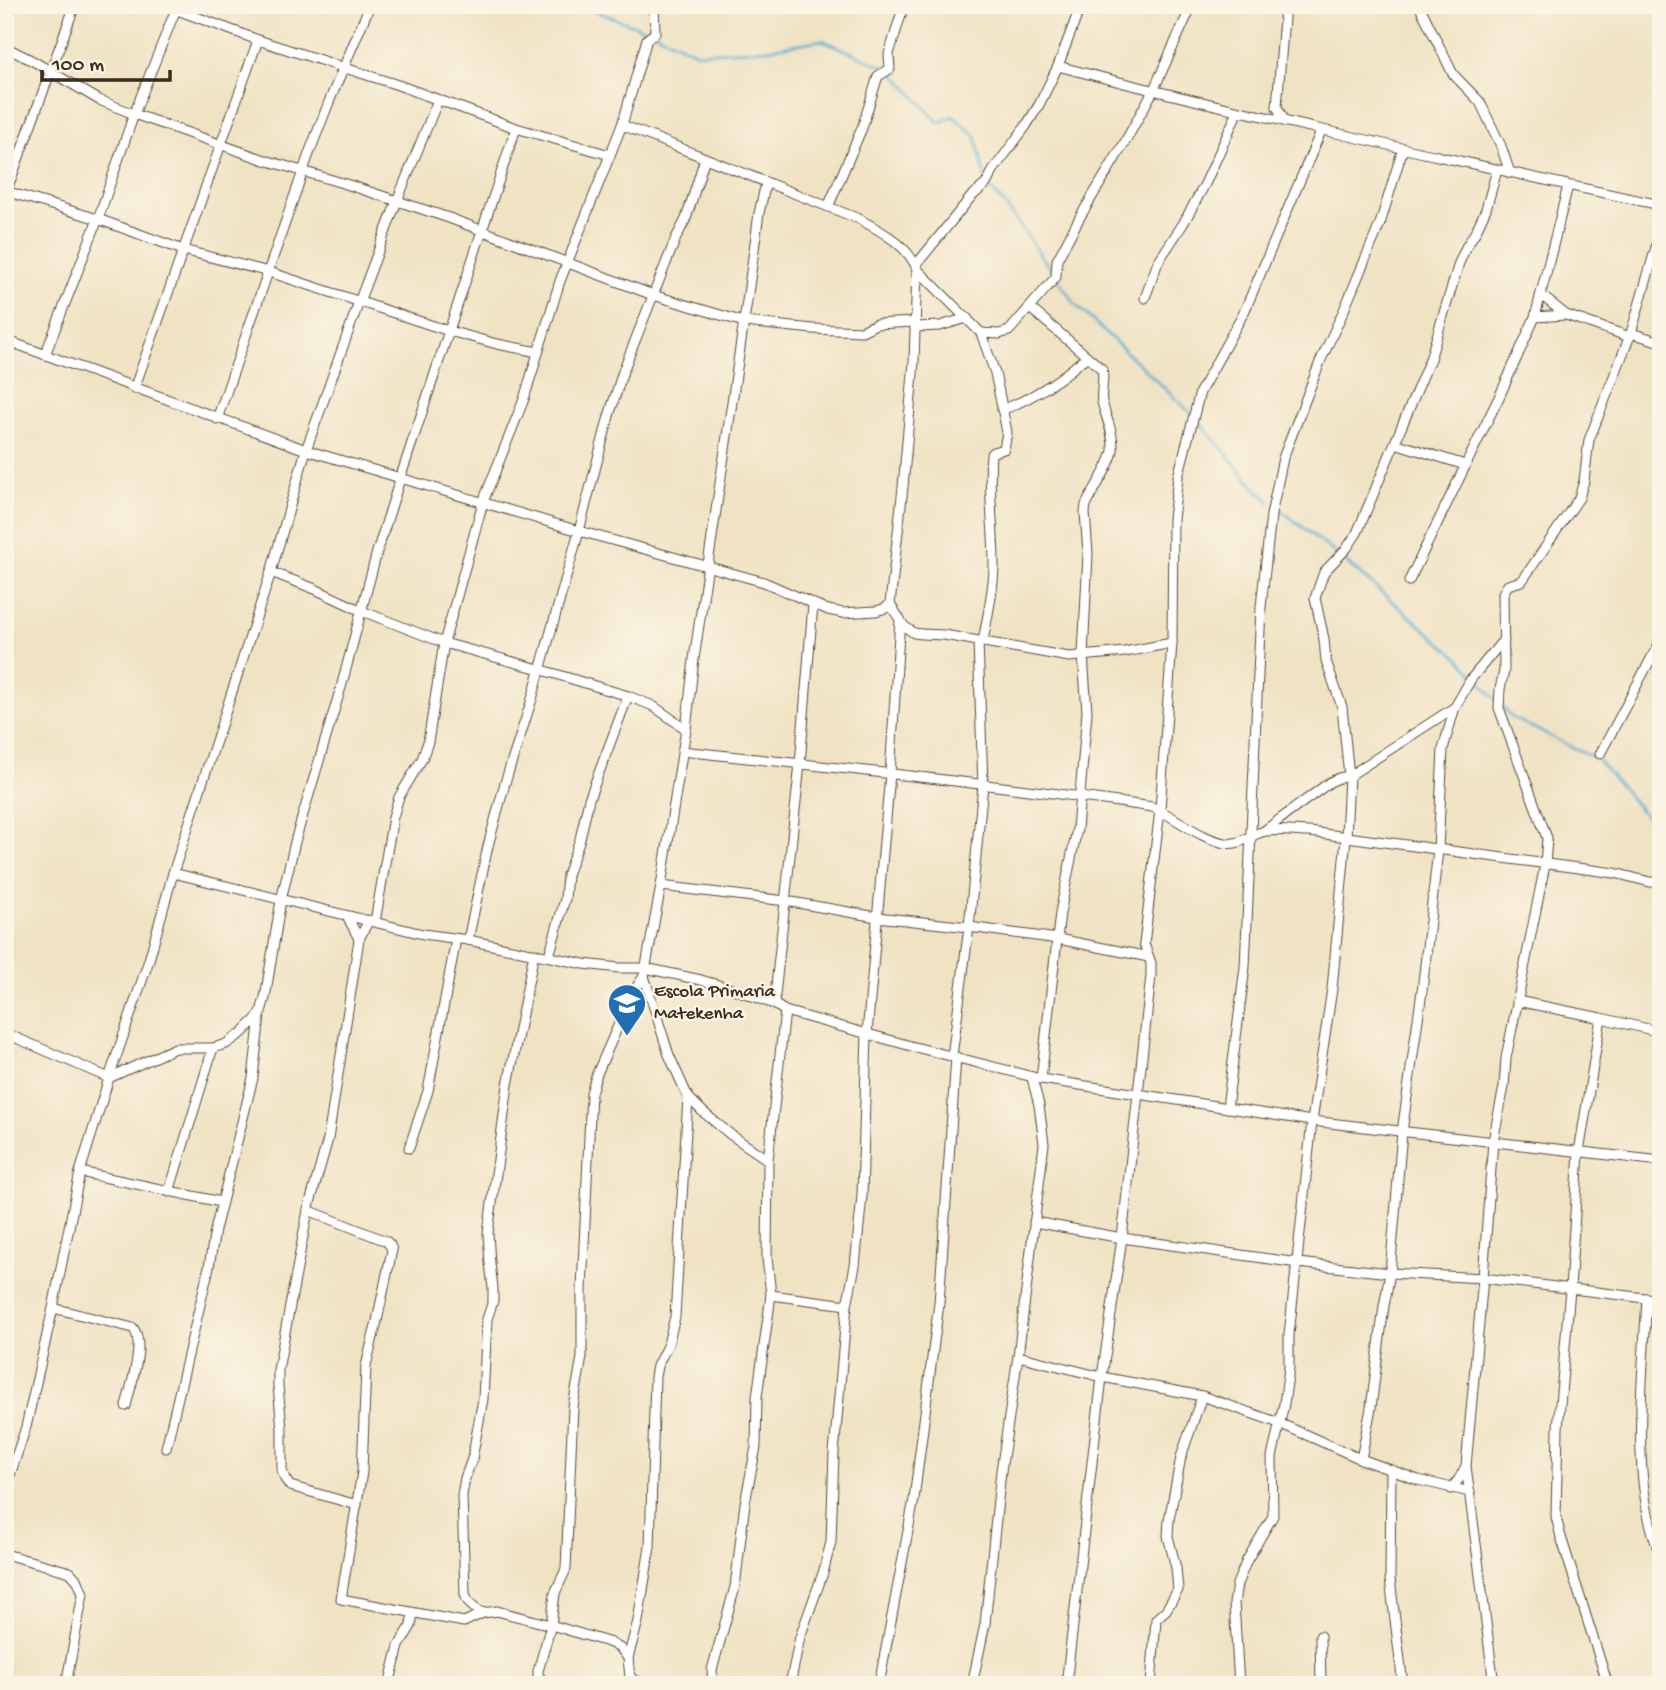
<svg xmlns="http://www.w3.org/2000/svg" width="1666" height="1690" viewBox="0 0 1666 1690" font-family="'Gochi Hand',sans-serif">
	<rect width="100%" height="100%" fill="#fcf5e5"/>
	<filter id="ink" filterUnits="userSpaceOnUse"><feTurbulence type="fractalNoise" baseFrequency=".0143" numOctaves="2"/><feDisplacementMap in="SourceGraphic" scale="14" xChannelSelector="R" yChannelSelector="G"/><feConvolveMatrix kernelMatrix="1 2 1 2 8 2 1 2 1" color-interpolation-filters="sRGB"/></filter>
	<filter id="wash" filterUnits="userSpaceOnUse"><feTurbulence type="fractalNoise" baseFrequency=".00686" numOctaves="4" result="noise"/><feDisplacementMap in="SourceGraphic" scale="28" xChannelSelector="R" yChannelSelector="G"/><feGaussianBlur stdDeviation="1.57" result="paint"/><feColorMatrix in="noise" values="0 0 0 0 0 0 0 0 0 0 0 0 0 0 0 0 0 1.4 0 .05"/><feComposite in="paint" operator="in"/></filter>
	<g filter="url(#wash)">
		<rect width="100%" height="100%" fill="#f0e3c4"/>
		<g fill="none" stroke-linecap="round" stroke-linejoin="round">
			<g stroke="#54aed1" stroke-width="2.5">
				<path d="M585 5 600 13 655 33 697 53 767 49 822 40 890 69 939 123 953 116 976 136 985 178"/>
				<path d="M989 187 1006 206 1054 274"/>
				<path d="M1058 280 1076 305 1191 413"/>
				<path d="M1196 418 1258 491 1270 502"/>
				<path d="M1276 506 1336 554"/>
				<path d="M1341 558 1460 659 1496 700"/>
				<path d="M1503 707 1511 717 1598 760 1654 826H1661"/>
			</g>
		</g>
	</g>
	<g filter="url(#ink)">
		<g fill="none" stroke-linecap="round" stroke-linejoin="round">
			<g stroke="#564637" stroke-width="11">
				<g id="street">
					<path d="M164 5 258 40 398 85 516 128 610 155"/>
					<path d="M1285 5 1277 107 1285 122"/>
					<path d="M1419 5 1453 74 1480 102 1501 146 1510 173"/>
					<path d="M5 47 33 61 99 100 134 114 265 160 349 185 449 218 653 295 744 322 813 329 862 331 876 324 915 322"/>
					<path d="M1058 66C1173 97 1289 122 1406 149 1491 168 1575 187 1661 205"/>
					<path d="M622 125 859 219C881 231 908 245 917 269L981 333 995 373 1007 432 1004 449 993 452 991 454C988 491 994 528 994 565 994 590 987 617 983 642"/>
					<path d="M766 183 759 213 748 294 694 659 686 729 661 886 644 976 669 1055 688 1097 703 1112 731 1135 768 1160"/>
					<path d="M5 191 98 219 183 250 269 272 449 331 497 344 538 352"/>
					<path d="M5 195 75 5"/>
					<path d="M828 207 862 128 878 76 890 69 889 54 904 5"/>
					<path d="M916 265 971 197 986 184 994 169 1026 126 1039 105 1058 66 1081 5"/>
					<path d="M917 269 914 362 903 487 890 604 904 626 914 633 922 634 944 635 1069 657 1125 652 1172 643"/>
					<path d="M1541 295 1566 315 1630 337"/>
					<path d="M1145 298 1158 262 1183 224 1205 184 1238 111"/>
					<path d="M1030 308 1102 369C1105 380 1100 391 1102 402 1106 418 1114 433 1113 450 1112 463 1092 492 1086 505L1085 512 1088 554 1083 655 1087 712 1077 829 1060 913 1041 1079"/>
					<path d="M1535 317 1566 315"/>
					<path d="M915 327 940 326 967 318"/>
					<path d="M981 333 999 334 1009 331 1056 277 1057 260 1080 217 1125 142 1153 91 1192 5"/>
					<path d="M1631 333 1661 342"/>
					<path d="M5 340 306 450 579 531 764 582 828 610 843 613 876 611 886 608 890 604"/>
					<path d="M45 355 98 219 134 114 176 9"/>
					<path d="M134 389 258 40"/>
					<path d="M1002 410C1035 397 1061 380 1087 356"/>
					<path d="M217 419 310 151 329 102 370 5"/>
					<path d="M1395 443 1465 465"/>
					<path d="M271 572 315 589 362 611 444 643 539 669 628 696 653 706 686 729"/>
					<path d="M1409 581 1501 393 1535 317 1568 186"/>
					<path d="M682 751C839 768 996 784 1152 807 1177 817 1198 838 1225 843 1241 846 1252 833 1266 831 1280 829 1296 832 1310 832L1615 873 1650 882H1661"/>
					<path d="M1600 754 1661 640"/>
					<path d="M1264 831 1330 782 1339 778 1349 776 1342 707 1326 661 1324 639 1315 598 1324 572 1347 548 1357 533 1430 359 1459 263 1466 247 1476 231 1486 209 1497 170"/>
					<path d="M173 873 423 934 468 940 584 964 619 968H645L701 980 742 992 774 1004 785 1011 911 1046 1041 1079 1312 1121 1661 1161"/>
					<path d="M661 886 786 901 877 917 969 927 1058 939 1149 957"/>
					<path d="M347 916 359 939"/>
					<path d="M375 922 393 817 399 797 422 759 428 742 444 643 483 502 524 399 560 281 622 125 647 39 655 33 654 5"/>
					<path d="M468 940 488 846 505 783 532 699 579 531 609 416 623 371 676 238 686 219 705 158"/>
					<path d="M549 956 565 899 567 875 580 839 589 799 628 696"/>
					<path d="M1517 1001 1601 1018 1661 1032"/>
					<path d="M774 1004 800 764 813 604"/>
					<path d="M1601 1018 1579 1152 1570 1289 1558 1428 1556 1517 1561 1537 1608 1685"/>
					<path d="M5 1033 109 1078 175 1048H213L226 1044 242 1033 260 1015"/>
					<path d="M952 1056 969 927 983 785 978 641"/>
					<path d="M1227 1108 1245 967 1261 607 1271 515 1283 458 1320 362 1344 310 1380 224 1403 148"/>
					<path d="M409 1148 428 1091 456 939"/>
					<path d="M80 1172 221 1202"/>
					<path d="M169 1192 213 1048"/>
					<path d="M308 1210 386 1241 390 1245 392 1250 377 1321 366 1366 362 1472 341 1599 464 1622 483 1613 497 1611 551 1625 611 1643 621 1649 628 1658"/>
					<path d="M1034 1222 1122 1238 1298 1263 1390 1273 1483 1278 1661 1300"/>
					<path d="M771 1295 847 1305"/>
					<path d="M1647 1298C1643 1378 1629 1482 1661 1556"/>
					<path d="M53 1308 133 1328C146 1342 130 1388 126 1406"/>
					<path d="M1018 1356 1102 1377 1202 1396 1279 1423 1361 1459 1418 1480 1470 1492"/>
					<path d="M166 1448 209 1267 215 1230 253 1078 260 1015 265 998 281 900 296 838 342 684 377 552 400 479 516 128"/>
					<path d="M1361 1459 1371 1408 1384 1306 1390 1273 1402 1132 1422 991 1438 850 1443 749 1455 707 1471 679 1504 639"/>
					<path d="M1391 1470 1390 1579 1403 1685"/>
					<path d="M1451 1489 1459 1479 1466 1466"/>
					<path d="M5 1490 26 1427 53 1308 80 1172 109 1078 149 960 173 873 271 572 306 450 359 302 397 201 438 100"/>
					<path d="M357 1505 290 1486 285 1479 282 1470V1429L278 1386V1370L308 1210 328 1139 359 939 369 920"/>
					<path d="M5 1554 70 1572 78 1581 83 1594 66 1685"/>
					<path d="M483 1613C474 1608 468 1605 465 1594L462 1495 465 1478 472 1459 483 1399 487 1319 493 1301V1288L490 1263 488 1233 508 1085 534 953"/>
					<path d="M1320 1636 1321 1685"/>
					<path d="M389 1685 399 1646 411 1626 413 1613"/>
					<path d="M546 1685 538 1675V1671L551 1625 555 1593 566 1569 573 1407 582 1357V1289L591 1093 596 1076 632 994 644 976"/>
					<path d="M650 1685 634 1680 630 1677 628 1658 638 1621 650 1547 655 1377 657 1366 668 1344 675 1317 688 1097"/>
					<path d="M713 1685 712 1670 735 1587 745 1503 756 1447 757 1397 771 1295 767 1258 768 1160 785 1011"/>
					<path d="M790 1685 800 1637 823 1573 831 1542 834 1453 847 1305 855 1266 862 1196 867 1034 890 774 900 619"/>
					<path d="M879 1685 914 1499 939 1303 956 1057"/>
					<path d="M972 1685 985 1624 1001 1471 1018 1356 1044 1144 1039 1105 1032 1078"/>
					<path d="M1066 1685 1102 1377 1122 1238 1151 976V963L1144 944 1160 810 1172 643 1173 519 1178 477 1200 392 1245 310 1321 131"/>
					<path d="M1151 1685 1156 1619 1166 1610 1178 1590 1176 1568 1168 1536 1169 1520 1181 1457 1202 1396"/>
					<path d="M1239 1685 1234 1603 1237 1584 1247 1560 1273 1516 1272 1457 1284 1404 1289 1368V1335L1312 1121 1332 989 1346 838 1349 776 1455 707"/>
					<path d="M1494 1685 1466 1466 1483 1278 1493 1141 1504 1087 1506 1058 1545 865 1547 838 1499 708 1500 689 1504 671 1503 593 1508 585 1522 581 1579 498 1584 481 1589 440 1631 333 1661 230"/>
				</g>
			</g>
			<use href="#street" stroke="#fff" stroke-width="9"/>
		</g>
	</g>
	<defs>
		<g id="school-pin" transform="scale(2.0125)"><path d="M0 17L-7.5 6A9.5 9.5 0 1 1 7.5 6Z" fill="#1f6fb2" stroke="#fcf5e5"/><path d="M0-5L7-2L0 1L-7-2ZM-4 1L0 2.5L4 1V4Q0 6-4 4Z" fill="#fff"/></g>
	</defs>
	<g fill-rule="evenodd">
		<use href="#school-pin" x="627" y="1003"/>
	</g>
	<g text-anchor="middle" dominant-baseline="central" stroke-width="5" stroke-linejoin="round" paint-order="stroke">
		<g font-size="19" fill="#3b2a1e" stroke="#fcf5e5" text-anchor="start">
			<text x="654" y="992">Escola Primaria<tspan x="654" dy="22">Matekenha</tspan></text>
		</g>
	</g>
	<rect width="1666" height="1690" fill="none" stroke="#fcf5e5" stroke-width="28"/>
	<path d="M42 70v10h128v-10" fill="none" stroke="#3b2a1e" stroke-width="3.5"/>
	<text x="52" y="70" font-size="21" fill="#3b2a1e" stroke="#fcf5e5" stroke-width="5" paint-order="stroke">100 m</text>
</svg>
